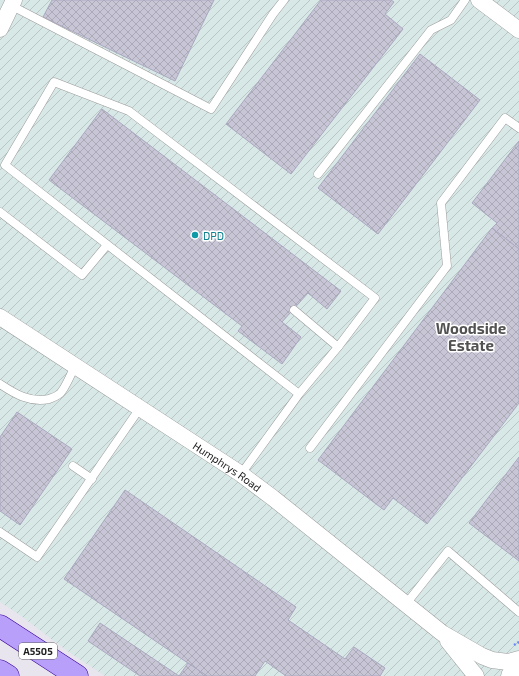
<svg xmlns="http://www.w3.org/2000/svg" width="519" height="676" viewBox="0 0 519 676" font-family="'Exo 2',sans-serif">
	<defs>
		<pattern id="industrial-furrows" width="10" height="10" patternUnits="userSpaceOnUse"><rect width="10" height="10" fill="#d7e8e6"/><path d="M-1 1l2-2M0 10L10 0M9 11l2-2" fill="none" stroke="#b8c7c5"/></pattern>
		<pattern id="building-cross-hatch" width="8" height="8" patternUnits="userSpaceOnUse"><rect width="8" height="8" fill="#c8c6d6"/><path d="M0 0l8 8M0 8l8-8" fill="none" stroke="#abaab7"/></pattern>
	</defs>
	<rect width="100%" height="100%" fill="#e9e5ef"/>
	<path fill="url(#industrial-furrows)" d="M0 0H519V676H105L66 650 21 616 0 602Z"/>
	<g fill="url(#building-cross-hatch)" stroke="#aba8c1">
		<path d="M52 0H214L175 81 43 17Z"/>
		<path d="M321 0H391L394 2 385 14 403 29 291 174 226 124Z"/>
		<path d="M420 54 480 100 378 234 318 188Z"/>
		<path d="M102 109 341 291 327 309 308 293 282 322 301 337 282 364 238 331 242 326 49 180Z"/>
		<path d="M519 141V249L492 228 497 223 472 203Z"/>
		<path d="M492 228 519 249V403L427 524 393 498 384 510 318 460Z"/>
		<path d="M17 412 72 449 20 525 0 511V437Z"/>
		<path d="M519 457V561L469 523Z"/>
		<path d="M125 490 296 607 288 620 345 659 354 647 385 668 380 676H286L265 661 255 676H207L64 579Z"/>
		<path d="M100 623 179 676H140L88 641Z"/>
		<path d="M188 663 207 676H179Z"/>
	</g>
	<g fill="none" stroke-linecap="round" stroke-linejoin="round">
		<g stroke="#9c9c9c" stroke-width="9">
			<g id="service">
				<path d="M12 6 211 109 273 14 284 0"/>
				<path d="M318 174 431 30 451 20 465 0"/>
				<path d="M0 212 82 275 107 245"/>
				<path d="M294 310 338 347"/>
				<path d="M0 384C15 394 30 403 49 399 54 397 59 396 62 391 67 384 71 374 75 366"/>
				<path d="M310 448 447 266 441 203 505 118 519 128"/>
				<path d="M73 466 92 479"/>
				<path d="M241 474 299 394 338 347 375 298 129 111 54 82 5 165 299 394"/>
				<path d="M0 532 37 557 140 408"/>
				<path d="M406 604 448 551 519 612"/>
			</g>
		</g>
		<g stroke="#9c9c9c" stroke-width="17">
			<g id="minor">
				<path d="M479 0 519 30"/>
				<path d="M0 29 14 0"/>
				<path id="s1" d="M0 317 241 474 273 498 442 633 482 656 492 660 508 662 519 659"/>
				<path d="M448 641 476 676"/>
			</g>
		</g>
		<g stroke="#9c9c9c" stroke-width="21">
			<path id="tertiary" d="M511 676 519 667"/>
		</g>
		<g stroke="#390297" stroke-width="23">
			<g id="primary">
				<path d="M0 626 77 676"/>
				<path d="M0 671 8 676"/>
			</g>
		</g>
		<path stroke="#6e89f8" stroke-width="2.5" stroke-dasharray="2 2" stroke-linecap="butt" d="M514 645 519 642"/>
		<use href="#service" stroke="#fff" stroke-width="8"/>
		<use href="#minor" stroke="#fff" stroke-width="16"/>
		<use href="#tertiary" stroke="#fff" stroke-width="20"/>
		<use href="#primary" stroke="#b89ffa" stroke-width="22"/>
	</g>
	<circle fill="#0f9aa8" stroke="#fff" stroke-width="1.5" cx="195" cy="235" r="4"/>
	<g text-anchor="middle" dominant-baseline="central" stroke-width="3" stroke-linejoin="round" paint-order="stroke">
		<rect fill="#fff" stroke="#626262" stroke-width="1" x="19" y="643" width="38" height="16" rx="3"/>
		<g font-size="10" font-weight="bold" fill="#1f1f1f">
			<text x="38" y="651">A5505</text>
		</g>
		<g font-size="11" fill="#0d838f" stroke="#fff" text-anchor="start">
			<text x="203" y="235">DPD</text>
		</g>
		<g font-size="11" fill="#1f1f1f" stroke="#fff">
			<text stroke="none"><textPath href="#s1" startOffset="272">Humphrys Road</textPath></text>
		</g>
		<g font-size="15" font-weight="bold" fill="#525252" stroke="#fff">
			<text x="471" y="328">Woodside<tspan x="471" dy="17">Estate</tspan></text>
		</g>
	</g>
</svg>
